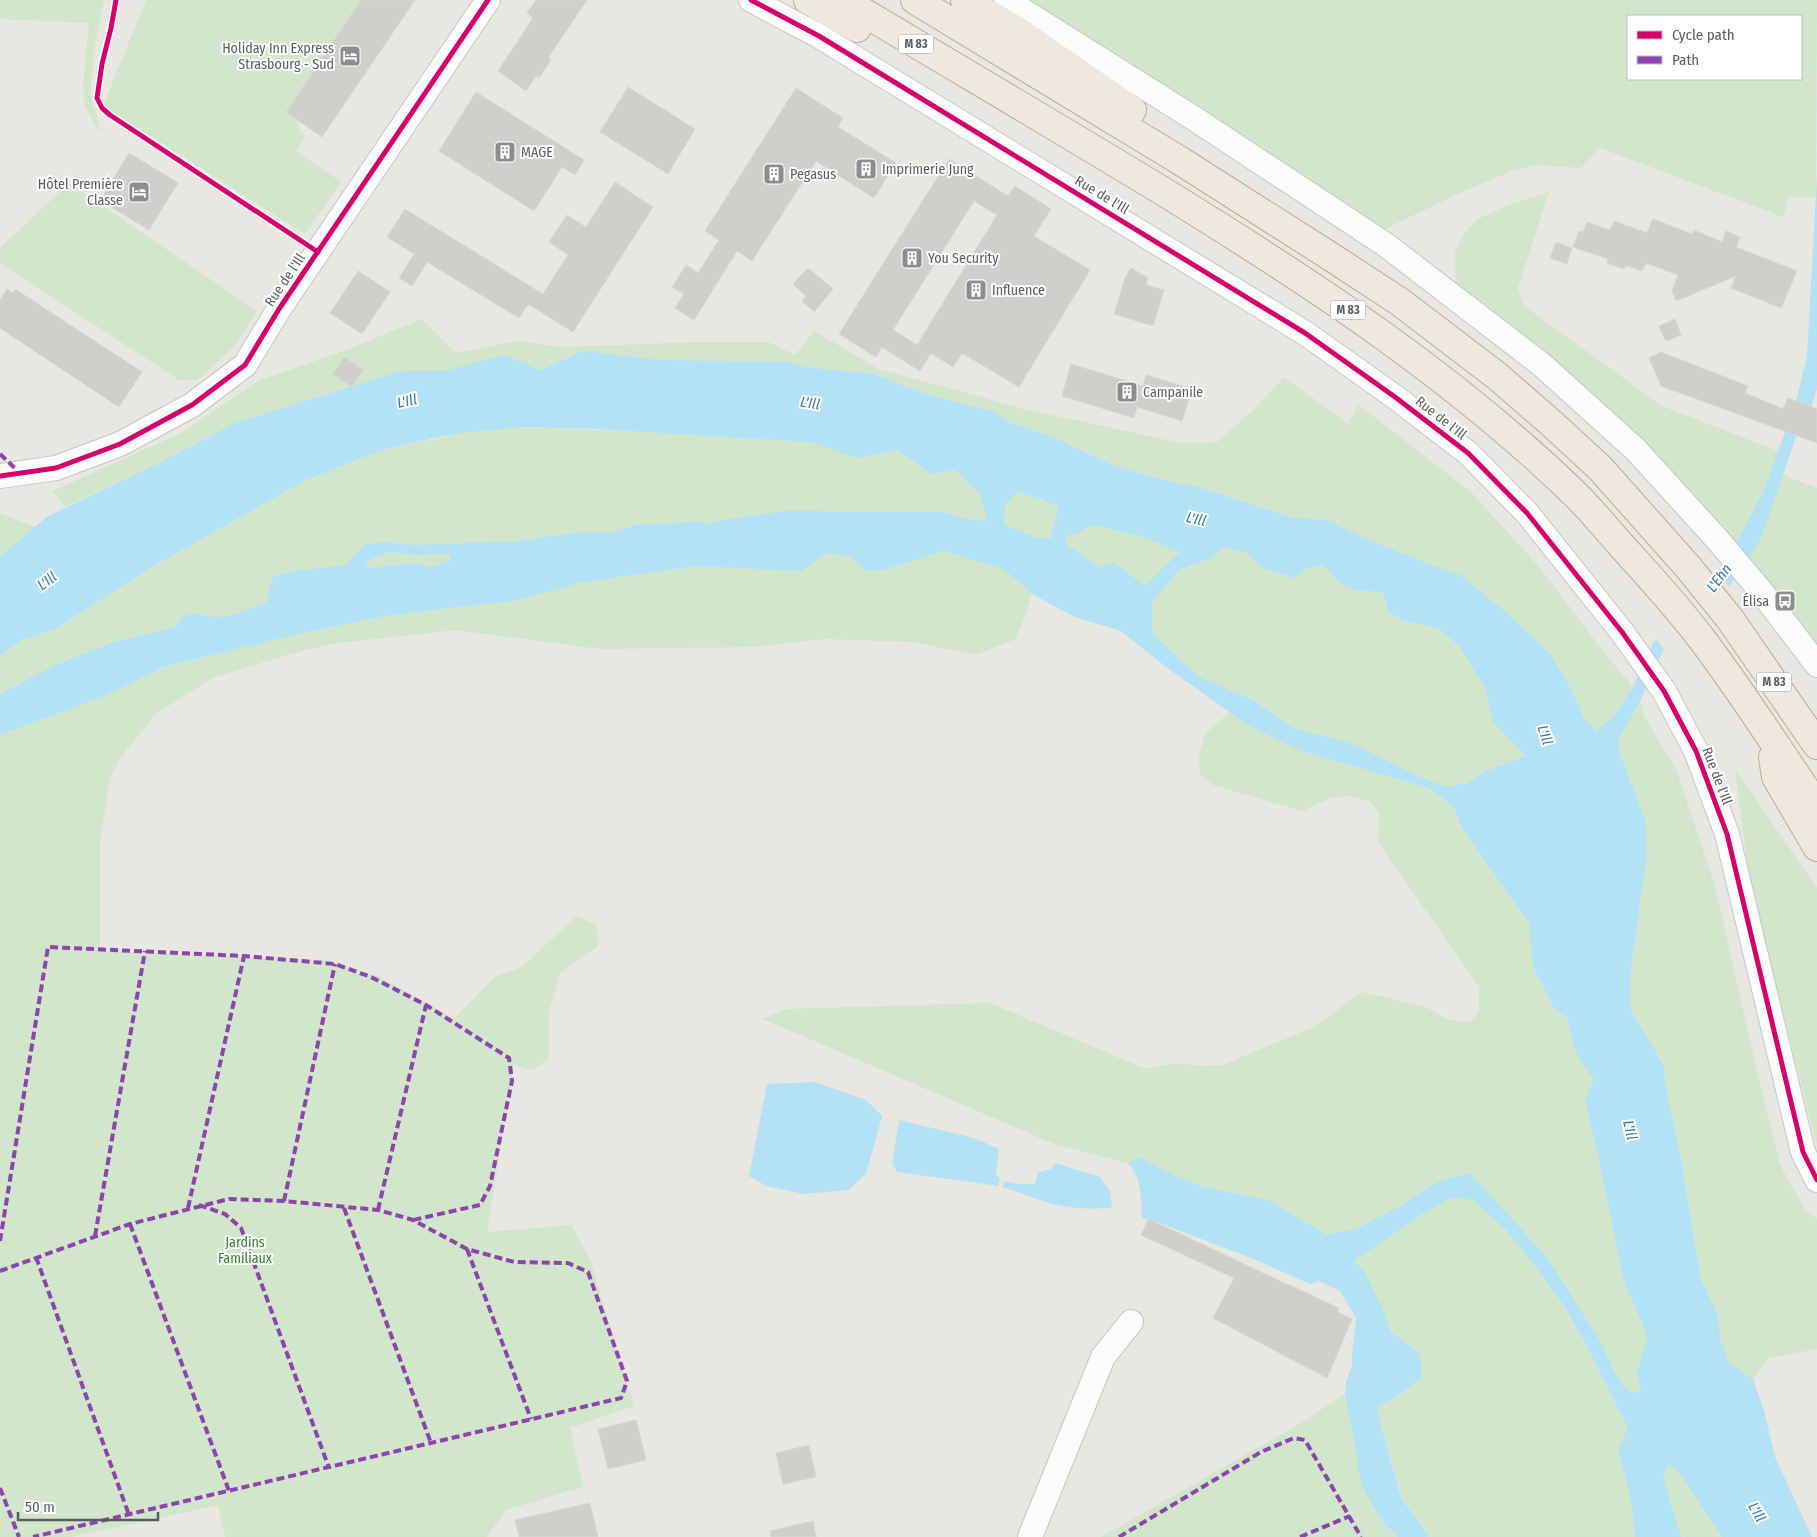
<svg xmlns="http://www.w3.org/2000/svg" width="1817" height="1537" viewBox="0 0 1817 1537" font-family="'Fira Sans Condensed',sans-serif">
	<rect width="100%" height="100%" fill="#e9e7e2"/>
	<g fill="#d1e6cb" fill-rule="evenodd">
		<path d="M0 0H104L95 45 91 81V101L97 114 100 134 85 106 83 86 89 23 0 19Z"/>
		<path d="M146 0H361L286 112 297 120 298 129 306 136 296 151 341 182 305 234 103 106Z"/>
		<path d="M1014 0H1817L1816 197H1789L1783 217 1600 148 1581 168 1537 165 1514 170 1464 191 1393 225 1381 234ZM1628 16H1801V79H1628Z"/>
		<path d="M69 183 257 311 235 346 198 380H179L0 263V248Z"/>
		<path d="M1549 192 1518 288 1523 305 1662 406 1778 451 1763 492 1736 543 1703 507 1456 288 1455 252 1465 232 1478 219 1508 205Z"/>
		<path d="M422 319 456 353 517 341 564 347 698 342H768L795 355 814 331 879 369 1028 410 1181 443 1217 442 1254 409 1284 377 1348 424 1359 405 1472 493 1540 568 1606 655 1633 687 1614 716 1596 731 1583 716 1570 687 1551 655 1509 615 1461 575 1428 565 1363 537 1326 520 1290 517 1199 487 1169 481 1117 467 1055 438 1011 423 991 410 970 406 917 391 875 374 804 367 789 362 662 360 582 351 541 370 504 355 444 371H401L235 423 157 464 65 507 53 491 183 432 258 381 351 348Z"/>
		<path d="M523 427 652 432 811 442 857 457 897 450 931 474 955 470 980 494 988 521 963 518 944 512H841L792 510 721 520 709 524 698 522 634 525 617 532 572 533 519 541 412 545 387 542 346 565 294 571 273 576 267 603 229 616 214 617 193 613 183 617 176 627 113 642 53 666 0 694V656L21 640 55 629 155 565 306 480 382 450 462 433Z"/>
		<path d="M1783 475 1817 488V644L1787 605 1748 561 1762 536Z"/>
		<path d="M1017 492 1042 499 1058 508 1051 538H1038L1004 525 1005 505Z"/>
		<path d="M0 513 35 527 0 556Z"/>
		<path d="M1092 525 1140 536 1181 552 1145 586 1114 562 1099 568 1067 544 1065 536 1076 534Z"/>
		<path d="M1221 547 1247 553 1263 568 1303 570 1323 565C1345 590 1350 590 1382 592L1404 621 1438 628 1459 646 1485 688 1493 722 1526 756 1486 771 1467 783 1446 787 1420 777 1356 745 1293 728 1255 701 1198 676 1152 633V602L1179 570 1192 566Z"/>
		<path d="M944 551 1005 570 1032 594 1023 621 1015 639 976 655 914 642 824 639 752 647 600 649 456 630 337 643 305 650 214 677 156 714 120 758 110 778 100 840V951L324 960 380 977 454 1019 495 977 522 967 577 916 597 925 598 946 560 973 549 1012V1060L531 1070 514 1065 487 1232 571 1225 591 1262 634 1406 570 1428 583 1487 506 1510 487 1537H225L218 1505 71 1537H0V735L102 697 163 667 302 633 385 616 518 600 579 583 695 566 802 571 826 553 848 556 867 571 887 569Z"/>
		<path d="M389 552 417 555 450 554 451 560 432 567 413 563 371 568 365 562Z"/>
		<path d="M1640 701 1645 718 1676 769 1715 886 1753 1054 1780 1165 1805 1209 1817 1219V1349L1769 1358 1753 1379 1729 1363 1720 1338 1718 1316 1701 1279 1680 1154 1665 1081 1664 1066 1631 1010 1629 982 1647 854 1645 819 1619 752 1618 741Z"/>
		<path d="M1230 712 1249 726 1302 751 1429 788 1453 806 1463 830 1529 923 1533 967 1554 1008 1568 1019C1572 1045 1577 1059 1594 1079L1585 1100 1598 1156 1624 1282 1649 1337 1637 1372 1641 1390 1631 1393 1624 1387 1547 1257 1470 1173 1361 1226 1357 1229 1326 1234 1268 1200 1203 1187 1180 1178 1138 1157 1128 1163 1054 1144 763 1019 785 1009 990 1003 1146 1069 1175 1063 1201 1066 1222 1065 1314 1027 1362 992 1426 1007 1449 1020 1470 1022 1479 1012V987L1378 842 1379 812 1369 801 1347 796 1331 798 1303 811 1213 785 1200 774 1199 756 1205 734Z"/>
		<path d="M1735 769 1817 888V1145L1750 885Z"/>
		<path d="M1453 1197C1459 1198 1466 1198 1472 1200 1479 1202 1486 1212 1492 1217 1554 1274 1592 1355 1628 1429L1618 1448 1631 1502 1635 1537H1429L1402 1497 1381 1426 1377 1407 1396 1397 1420 1353 1391 1332 1383 1310 1354 1261 1424 1213Z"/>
		<path d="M1345 1394 1358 1462V1471L1363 1488 1386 1527 1392 1531 1397 1537H1101L1298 1425Z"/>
		<path d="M1672 1466 1682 1477 1722 1537H1681L1663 1477 1667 1467Z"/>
	</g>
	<g fill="#b3e1f6" fill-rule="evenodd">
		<path d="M1817 176V389L1811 407 1796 401 1807 356Z"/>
		<path d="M582 351 662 360 789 362 804 367 875 374 917 391 970 406 991 410 1011 423 1055 438 1117 467 1169 481 1199 487 1290 517 1326 520 1363 537 1428 564 1461 575 1509 615 1551 655 1570 687 1583 716 1596 731 1614 716 1633 687 1654 641 1718 571 1736 543 1763 492 1786 429 1797 434 1762 536 1748 561 1730 585 1663 651 1640 701 1618 741 1619 752 1645 819 1647 854 1629 982 1631 1010 1664 1066 1665 1082 1680 1154 1701 1279 1718 1316 1720 1338 1729 1363 1753 1379 1765 1414 1775 1457 1812 1537H1722L1682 1477 1672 1466 1667 1467 1663 1477 1681 1537H1635L1631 1502 1618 1448 1628 1429 1586 1345 1566 1309 1542 1275 1506 1230 1473 1200 1453 1197 1424 1213 1354 1261 1364 1271 1383 1310 1391 1332 1420 1353 1422 1377 1396 1397 1377 1407 1381 1426 1401 1497 1429 1537H1397L1392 1531 1386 1527 1363 1488 1358 1471V1462L1345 1394 1346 1382 1352 1365V1354L1356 1318 1340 1291 1319 1281 1310 1284 1256 1260 1149 1219H1142C1141 1198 1142 1179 1128 1163L1138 1157 1180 1178 1203 1187 1268 1200 1326 1234 1357 1229 1361 1226 1399 1207 1436 1182 1470 1173 1547 1257 1600 1341 1614 1371 1624 1387 1632 1393 1641 1390 1637 1372 1648 1337 1624 1282 1598 1156 1585 1100 1594 1079C1577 1059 1572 1045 1568 1019L1554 1008 1533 967 1529 923 1463 830 1453 806 1429 788 1302 751 1249 726 1166 667 1121 631 1075 617 1032 594 1005 570 944 551 887 569 867 571 848 556 826 553 802 571 695 566 579 583 518 600 385 616 302 633 163 667 102 697 0 735V694L53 666 113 642 176 627 183 617 193 613 214 617 229 616 266 603 273 576 294 571 346 565 364 545 387 542 412 545 519 541 572 533 617 532 634 525 698 522 709 524 721 520 792 510 841 512H944L963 518 987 521 980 494 955 470 931 474 897 450 857 458 811 442 597 429 523 427 462 433 443 436 382 450 306 480 155 565 55 629 21 640 0 656V556L48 516 157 464 235 423 401 371H444L504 355 541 370ZM1017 492 1042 499 1058 508 1051 538H1038L1004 525 1005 505ZM1092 525 1140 536 1180 552 1145 586 1114 562 1099 568 1067 544 1065 536 1076 534ZM1222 547 1247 553 1263 568 1295 578 1303 570 1323 565C1344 590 1350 590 1382 592L1389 612 1404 621 1438 628 1459 646 1485 688 1493 722 1526 756 1486 771 1467 783 1446 787 1420 777 1356 745 1293 728 1255 701 1198 676 1152 633V602L1179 570 1213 557ZM389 552 417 555 449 554 451 560 432 567 413 563 371 568 365 562Z"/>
		<path d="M815 1082 866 1100 882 1116 866 1174 848 1190 804 1194 766 1186 749 1176 767 1084Z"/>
		<path d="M899 1120 974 1138 999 1149 996 1175 1000 1178 998 1186 897 1172 892 1164Z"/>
		<path d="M1055 1163 1100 1177 1110 1191 1112 1208C1092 1209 1070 1209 1050 1203 1034 1199 1020 1191 1003 1188L1004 1181 1019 1184H1035L1038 1172 1051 1169Z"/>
	</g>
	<path fill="#e9e7e2" d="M1716 569 1730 588 1666 652 1654 637Z"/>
	<g fill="#d0cfcc" stroke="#d8d6d1" fill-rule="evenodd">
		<path d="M361 0H415L322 137 286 112Z"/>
		<path d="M536 0H587L548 58 551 60 539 78 536 76 526 91 498 71 533 18 527 13Z"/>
		<path d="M628 87 695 129 668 174 600 132Z"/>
		<path d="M796 88 843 118 838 127 896 163 874 198 816 161 752 261 737 251 694 320 675 308 684 294 672 287 686 265 698 273 719 240 705 231Z"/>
		<path d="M476 92 584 160 575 175 562 167 534 211 439 151Z"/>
		<path d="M129 153 178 183 149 230 100 200Z"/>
		<path d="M949 159 1008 196 1015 186 1051 209 1034 236 1090 270 1019 387 962 353 953 367 931 353 920 371 882 347 876 357 839 334ZM974 201 997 215 917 345 893 330Z"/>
		<path d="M615 182 653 207 573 332 528 304 519 318 427 262 412 286 399 278 414 254 387 237 405 209 543 294 568 255 549 242 567 215 586 227Z"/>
		<path d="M1653 219 1692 234 1694 230 1722 242 1726 231 1740 237 1736 247 1797 271 1781 308 1731 288 1736 276 1676 301 1672 291 1678 275 1646 263 1642 271 1626 265 1624 269 1607 263 1608 259 1573 247 1579 231 1583 232 1587 222 1610 230 1614 221 1647 233Z"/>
		<path d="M1556 242 1572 248 1567 264 1550 258Z"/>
		<path d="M808 268 833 289 814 312 802 301 806 296 793 284Z"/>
		<path d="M1131 268 1148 278 1146 285 1164 290 1153 326 1114 314 1125 278Z"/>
		<path d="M358 271 390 292 362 334 330 313Z"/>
		<path d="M7 289 13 293 15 289 142 372 119 407 0 328V300Z"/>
		<path d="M1675 319 1681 335 1666 341 1659 326Z"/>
		<path d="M1661 352 1748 386 1745 393 1783 409 1788 398 1817 409V443L1661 386 1649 358Z"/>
		<path d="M344 357 363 370 352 387 333 374Z"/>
		<path d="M1071 364 1143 386 1146 375 1192 389 1182 421 1137 407 1134 418 1062 396Z"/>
		<path d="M1149 1219 1263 1273 1339 1308 1337 1312 1352 1319 1327 1378 1213 1318 1234 1278 1141 1235Z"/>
		<path d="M636 1420 646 1460 608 1469 598 1429Z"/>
		<path d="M809 1445 816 1477 783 1484 776 1453Z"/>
		<path d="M590 1503 598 1537H519L515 1520Z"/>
		<path d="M813 1521 816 1537H771L770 1531Z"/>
	</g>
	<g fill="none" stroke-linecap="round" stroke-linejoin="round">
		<g stroke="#c5c5c5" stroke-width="26">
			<g id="minor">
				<path d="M751 0 819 36 1305 333 1395 397 1468 453 1527 513 1622 632 1664 691 1696 751 1727 834 1803 1152 1817 1180"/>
				<path d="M1006 0 1195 119 1386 245 1542 365 1636 450 1716 538 1760 590 1817 665"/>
				<path d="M0 476 56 468 120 444 192 405 245 365 279 309 488 0"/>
				<path d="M1030 1537 1103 1357 1131 1322"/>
			</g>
		</g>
		<g stroke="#c0ac90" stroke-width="30">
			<g id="highway">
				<path d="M808 0 857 28"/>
				<path d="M843 0C951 65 1061 129 1169 195 1313 284 1455 377 1577 496 1592 511 1606 528 1620 544 1649 576 1678 607 1704 642 1744 695 1779 751 1817 806"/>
				<path d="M915 0 1179 160 1336 260 1400 302 1497 376 1550 422 1600 468 1688 567 1730 619 1817 745"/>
				<path d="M965 0 1017 31 1132 110"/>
				<path d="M1773 757 1776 777 1817 847"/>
			</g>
		</g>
		<use href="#minor" stroke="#fcfbfb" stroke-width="24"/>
		<use href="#highway" stroke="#eee8de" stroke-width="28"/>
		<g stroke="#8e44ad" stroke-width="4" stroke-dasharray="8 4" stroke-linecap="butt">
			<path d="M0 454 21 474"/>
			<path d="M284 1201 335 964"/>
			<path d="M199 1205 225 1214 241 1228 329 1468"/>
			<path d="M188 1208 244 956"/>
			<path d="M344 1208 431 1443"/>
			<path d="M378 1210 426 1005"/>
			<path d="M130 1224 229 1491"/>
			<path d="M95 1236 145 951"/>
			<path d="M0 1241 48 947 244 956 335 964 371 977 426 1005 509 1058 512 1081 490 1186 480 1205 413 1220"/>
			<path d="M467 1249 531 1419"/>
			<path d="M36 1257 129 1515"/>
			<path d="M0 1271 130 1224 229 1199 284 1201 378 1210 413 1220 467 1249 514 1262 568 1263 588 1272 627 1381 621 1398 33 1537"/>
			<path d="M0 1488 19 1537"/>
			<path d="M1119 1537 1261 1452 1294 1438 1305 1440 1361 1537"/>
			<path d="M1300 1537 1350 1516"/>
		</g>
		<g stroke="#fff" stroke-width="8">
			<g id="cycleway">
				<path d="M116 0 111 28 102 64 97 98 102 108 110 115 318 252"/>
				<path d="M751 0 819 36 1305 333 1395 397 1468 453 1527 513 1622 632 1664 691 1696 751 1727 834 1803 1152 1817 1180"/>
				<path d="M0 476 56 468 120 444 192 405 245 365 279 309 488 0"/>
			</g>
		</g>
		<use href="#cycleway" stroke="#d6006c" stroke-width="5"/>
	</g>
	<defs>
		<g id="hotel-square" transform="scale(1.125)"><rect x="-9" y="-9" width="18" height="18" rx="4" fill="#8b8d8e" stroke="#fff"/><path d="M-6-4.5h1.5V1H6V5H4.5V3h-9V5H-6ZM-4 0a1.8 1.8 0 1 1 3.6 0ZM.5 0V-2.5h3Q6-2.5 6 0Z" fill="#fff"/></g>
		<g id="building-square" transform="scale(1.125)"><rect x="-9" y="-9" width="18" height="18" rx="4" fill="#8b8d8e" stroke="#fff"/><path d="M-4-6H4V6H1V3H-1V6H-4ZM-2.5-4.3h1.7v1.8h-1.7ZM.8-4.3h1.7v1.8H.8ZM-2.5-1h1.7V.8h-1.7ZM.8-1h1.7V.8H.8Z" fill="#fff"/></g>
		<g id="bus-square" transform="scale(1.125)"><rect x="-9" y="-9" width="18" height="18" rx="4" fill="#8b8d8e" stroke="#fff"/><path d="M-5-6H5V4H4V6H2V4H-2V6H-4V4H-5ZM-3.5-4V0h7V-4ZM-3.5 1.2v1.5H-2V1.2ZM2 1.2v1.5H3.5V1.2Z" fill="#fff"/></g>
	</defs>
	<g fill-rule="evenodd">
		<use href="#hotel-square" x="350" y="56"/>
		<use href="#building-square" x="505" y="152"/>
		<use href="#building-square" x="866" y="169"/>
		<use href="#building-square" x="774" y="174"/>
		<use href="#hotel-square" x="139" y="192"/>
		<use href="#building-square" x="912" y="258"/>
		<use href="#building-square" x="976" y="290"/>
		<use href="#building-square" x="1127" y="392"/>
		<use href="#bus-square" x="1785" y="601"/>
	</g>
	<g text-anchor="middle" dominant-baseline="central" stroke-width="4" stroke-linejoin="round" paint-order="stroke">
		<g fill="#fff" stroke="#8a8e90" stroke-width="1">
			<rect x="898.5" y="34.5" width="35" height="19" rx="4"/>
			<rect x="1330.5" y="300.5" width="35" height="19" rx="4"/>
			<rect x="1756.5" y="672.5" width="35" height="19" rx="4"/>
		</g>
		<g font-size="12" font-weight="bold" fill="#585d61">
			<text x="916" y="44">M 83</text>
			<text x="1348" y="310">M 83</text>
			<text x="1774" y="682">M 83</text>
		</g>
		<g font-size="14" fill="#585d61" stroke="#fff" text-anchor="start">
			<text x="334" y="48" text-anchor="end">Holiday Inn Express<tspan x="334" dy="16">Strasbourg - Sud</tspan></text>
			<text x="521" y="152">MAGE</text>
			<text x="882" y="169">Imprimerie Jung</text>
			<text x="790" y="174">Pegasus</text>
			<text x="123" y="184" text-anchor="end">Hôtel Première<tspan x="123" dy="16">Classe</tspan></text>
			<text x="928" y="258">You Security</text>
			<text x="992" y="290">Influence</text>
			<text x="1143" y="392">Campanile</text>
			<text x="1769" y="601" text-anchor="end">Élisa</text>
		</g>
		<g font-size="14" fill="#585d61" stroke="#fff">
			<text transform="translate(1102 195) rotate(31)">Rue de l'Ill</text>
			<text transform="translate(285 280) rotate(-56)">Rue de l'Ill</text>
			<text transform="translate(1441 418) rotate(38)">Rue de l'Ill</text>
			<text transform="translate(1717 776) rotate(69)">Rue de l'Ill</text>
		</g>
		<g font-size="14" fill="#33822e" stroke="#fff">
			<text x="245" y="1242">Jardins<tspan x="245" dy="16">Familiaux</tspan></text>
		</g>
		<g font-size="15" font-style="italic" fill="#337aad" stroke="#fff">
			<text transform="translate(407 401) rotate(-12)">L'Ill</text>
			<text transform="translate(810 403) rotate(9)">L'Ill</text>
			<text transform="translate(1196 519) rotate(14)">L'Ill</text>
			<text transform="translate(1719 578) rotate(-53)">L'Ehn</text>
			<text transform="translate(47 581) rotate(-37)">L'Ill</text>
			<text transform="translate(1545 735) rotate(72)">L'Ill</text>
			<text transform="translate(1630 1130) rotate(77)">L'Ill</text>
			<text transform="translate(1757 1512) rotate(61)">L'Ill</text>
		</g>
	</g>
	<rect x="1627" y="15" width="175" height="65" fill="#ffffff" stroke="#bcbec0"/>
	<rect x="1637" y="31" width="25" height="8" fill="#d6006c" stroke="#bcbec0"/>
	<text x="1672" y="40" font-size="15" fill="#585d61">Cycle path</text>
	<rect x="1637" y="56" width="25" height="8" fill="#8e44ad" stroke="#bcbec0"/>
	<text x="1672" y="65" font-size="15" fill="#585d61">Path</text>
	<path d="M18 1512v8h140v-8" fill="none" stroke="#585d61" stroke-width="2.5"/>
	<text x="25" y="1512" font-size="15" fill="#585d61" stroke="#ffffff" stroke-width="4" paint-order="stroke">50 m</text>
</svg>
